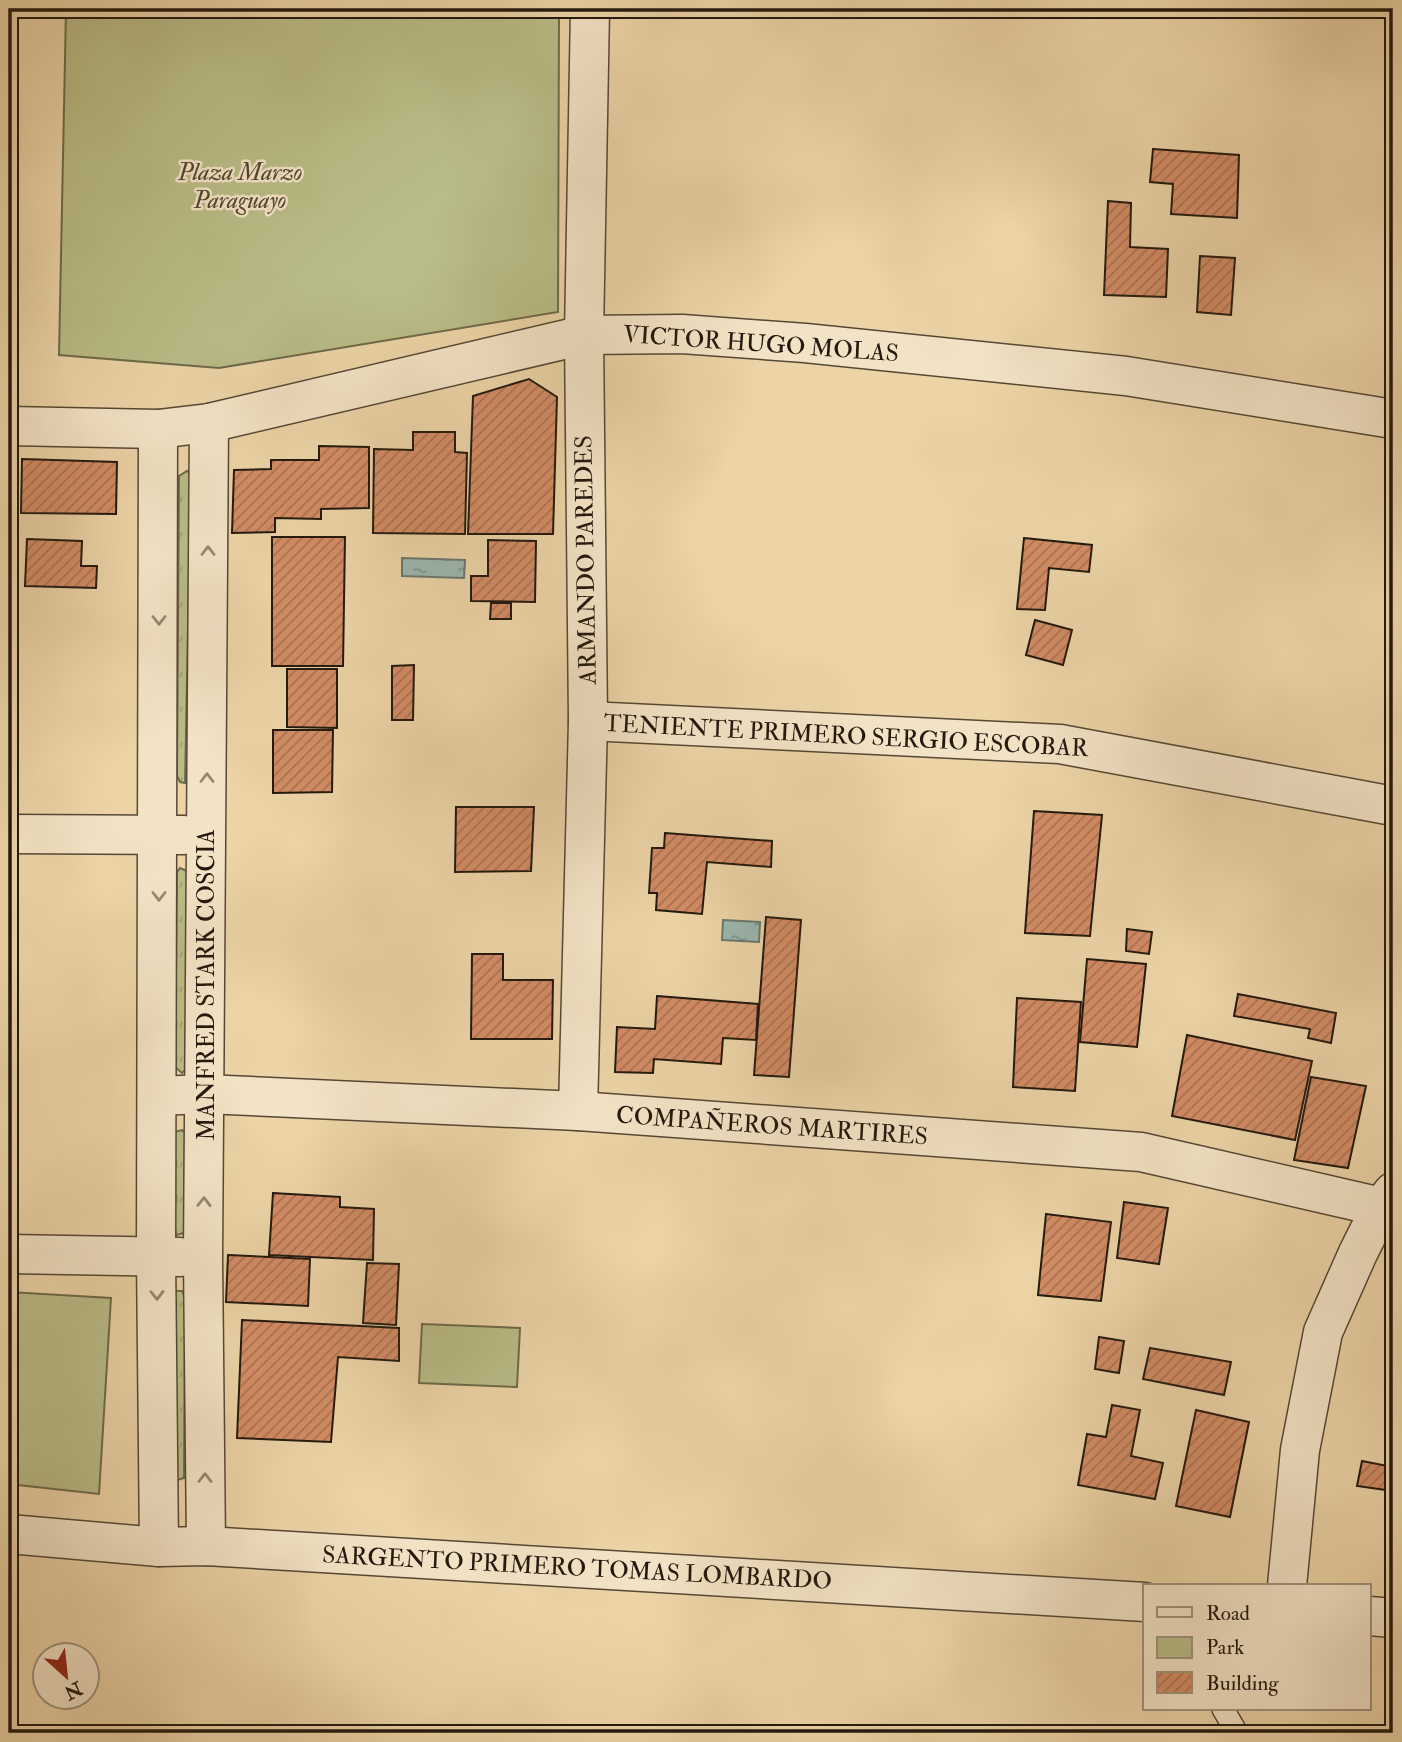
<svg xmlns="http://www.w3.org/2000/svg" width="1402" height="1742" viewBox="0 0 1402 1742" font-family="'IM FELL Double Pica',serif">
	<defs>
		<pattern id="grass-tufts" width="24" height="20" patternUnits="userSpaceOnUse" patternTransform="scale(1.75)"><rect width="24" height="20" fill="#b9bc87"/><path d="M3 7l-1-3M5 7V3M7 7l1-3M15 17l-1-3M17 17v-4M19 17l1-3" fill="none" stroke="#9fa173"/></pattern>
		<pattern id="water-ripples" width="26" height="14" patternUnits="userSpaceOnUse" patternTransform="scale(1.75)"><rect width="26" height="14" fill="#9ab7af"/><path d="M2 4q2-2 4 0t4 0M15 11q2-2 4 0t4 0" fill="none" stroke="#7d948d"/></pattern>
		<pattern id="building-hatch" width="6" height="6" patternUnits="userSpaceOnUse" patternTransform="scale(1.75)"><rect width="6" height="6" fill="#d38c65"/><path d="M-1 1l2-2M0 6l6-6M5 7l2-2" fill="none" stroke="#ab7252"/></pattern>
	</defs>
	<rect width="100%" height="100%" fill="#ecd4a7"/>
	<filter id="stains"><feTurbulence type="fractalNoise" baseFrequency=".00286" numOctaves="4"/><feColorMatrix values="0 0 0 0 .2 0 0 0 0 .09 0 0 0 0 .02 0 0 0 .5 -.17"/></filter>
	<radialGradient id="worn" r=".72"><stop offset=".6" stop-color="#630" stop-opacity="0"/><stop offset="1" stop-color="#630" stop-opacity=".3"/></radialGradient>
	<g fill="url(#grass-tufts)" stroke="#6e6a4a" stroke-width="2">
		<path d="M187 471 191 473 185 783 180 782 177 776 179 476Z"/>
		<path d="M180 868 189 872 186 1069 182 1073 175 1067 177 872Z"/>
		<path d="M182 1130 185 1133 184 1233 177 1235 174 1232V1132Z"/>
		<path d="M176 1291H182L185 1297 184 1478 174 1481 173 1293Z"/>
	</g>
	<g fill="#b9bc87" stroke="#6e6a4a" stroke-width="2">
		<path d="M66 9H559L558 312 219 368 59 355Z"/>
		<path d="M9 1292 111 1298 99 1494 9 1484Z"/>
		<path d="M422 1324 520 1328 517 1387 419 1383Z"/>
	</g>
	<g fill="url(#water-ripples)" stroke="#6a786f" stroke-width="2">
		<path d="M402 558 465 560 464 578 402 576Z"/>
		<path d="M723 920 760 922 759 942 722 940Z"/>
	</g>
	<g fill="url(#building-hatch)" stroke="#23190e" stroke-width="2">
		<path d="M1153 149 1239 155 1237 218 1171 214 1173 184 1150 182Z"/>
		<path d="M1108 201 1131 203 1130 247 1168 249 1166 297 1104 295Z"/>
		<path d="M1200 256 1235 258 1231 315 1197 312Z"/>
		<path d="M529 379 557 397 553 534H468L473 396Z"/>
		<path d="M413 432H455V452L467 453 465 534 373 533 374 449 413 450Z"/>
		<path d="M319 446 369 447V508L321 509V519L275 518V532L232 533 234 470 271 469V460H319Z"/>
		<path d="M22 459 117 462 116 514 21 513Z"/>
		<path d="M272 537H345L343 666H272Z"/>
		<path d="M1024 538 1092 545 1089 572 1049 568 1045 610 1017 609Z"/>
		<path d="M27 539 82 541 81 566H97L96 588 25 586Z"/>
		<path d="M488 540 536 541 535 602 471 601V576H488Z"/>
		<path d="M491 603H511V619H490Z"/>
		<path d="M1035 620 1072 630 1063 665 1026 655Z"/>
		<path d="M414 665 413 720H392V666Z"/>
		<path d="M287 669H337V728L287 727Z"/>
		<path d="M273 730H333L332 792 273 793Z"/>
		<path d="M456 807H534L531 871 455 872Z"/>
		<path d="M1034 811 1102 815 1090 936 1025 933Z"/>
		<path d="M665 833 772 841 771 867 707 862 702 914 656 910 657 893H649L652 848H664Z"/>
		<path d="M766 917 801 920 789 1077 754 1075Z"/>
		<path d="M1127 929 1152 932 1149 954 1126 951Z"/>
		<path d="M472 954H503V980H553L552 1039H471Z"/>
		<path d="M1087 959 1146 964 1137 1047 1080 1042Z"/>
		<path d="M1238 994 1336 1013 1331 1043 1308 1038 1310 1029 1234 1016Z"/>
		<path d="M657 996 758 1004 756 1040 723 1038 721 1064 654 1059 653 1073 615 1072 617 1027 655 1029Z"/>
		<path d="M1017 998 1081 1002 1075 1091 1013 1087Z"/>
		<path d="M1187 1035 1312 1061 1295 1140 1172 1116Z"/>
		<path d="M1311 1077 1366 1086 1348 1168 1294 1160Z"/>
		<path d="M273 1193 340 1197V1207L374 1209 373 1260 269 1255Z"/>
		<path d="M1124 1202 1168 1208 1159 1264 1117 1258Z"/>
		<path d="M1046 1214 1111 1222 1101 1301 1038 1295Z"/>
		<path d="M228 1255 310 1259 308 1306 226 1302Z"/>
		<path d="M367 1263 399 1264 396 1325 363 1323Z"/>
		<path d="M242 1320 399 1328V1361L338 1357 331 1442 237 1438Z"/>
		<path d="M1099 1337 1124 1341 1119 1373 1095 1369Z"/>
		<path d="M1150 1348 1231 1362 1224 1395 1143 1379Z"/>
		<path d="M1112 1405 1140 1410 1131 1456 1163 1463 1155 1499 1078 1485 1087 1434 1106 1437Z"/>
		<path d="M1196 1410 1249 1422 1230 1517 1176 1506Z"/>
		<path d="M1362 1461 1393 1467V1491L1357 1486Z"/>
	</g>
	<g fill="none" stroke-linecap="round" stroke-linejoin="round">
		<g stroke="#554834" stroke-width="24">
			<path id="service" d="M1223 1709 1237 1733"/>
		</g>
		<g stroke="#554834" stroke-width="41">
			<g id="minor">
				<path d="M9 426 158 429 209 423 584 335 682 334 805 343 1126 376 1393 419"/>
				<path d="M158 429 156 1257 159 1547"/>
				<path d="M588 721 1060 744 1393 806"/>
				<path d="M9 834 184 835"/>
				<path d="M157 1096 205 1094 578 1111 1141 1152 1381 1207"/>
				<path d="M578 1111 588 721 584 335 590 9"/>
				<path d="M9 1254 180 1257"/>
				<path d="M206 1546 203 1258 209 423"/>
				<path d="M1287 1586 1300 1450 1323 1332 1358 1253 1381 1207 1393 1192"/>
			</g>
		</g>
		<g stroke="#554834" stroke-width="41">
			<g id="tertiary">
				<path d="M9 1534 159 1547 206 1546 1145 1602"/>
				<path d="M1369 1616 1393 1618"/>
			</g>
		</g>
		<use href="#service" stroke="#f3e3c6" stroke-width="21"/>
		<use href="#minor" stroke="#f3e3c6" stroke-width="38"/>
		<use href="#tertiary" stroke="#f3e3c6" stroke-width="38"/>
	</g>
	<defs><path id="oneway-chevron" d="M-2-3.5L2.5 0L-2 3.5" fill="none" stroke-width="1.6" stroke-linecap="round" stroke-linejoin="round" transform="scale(1.75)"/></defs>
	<g stroke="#958873">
		<use href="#oneway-chevron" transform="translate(208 551) rotate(-90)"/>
		<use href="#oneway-chevron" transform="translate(159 620) rotate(90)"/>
		<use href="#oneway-chevron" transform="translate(207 778) rotate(-90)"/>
		<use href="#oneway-chevron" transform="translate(159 896) rotate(90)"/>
		<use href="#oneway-chevron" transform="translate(204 1202) rotate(-89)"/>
		<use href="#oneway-chevron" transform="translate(157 1295) rotate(89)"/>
		<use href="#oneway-chevron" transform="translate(205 1478) rotate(-90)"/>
	</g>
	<g text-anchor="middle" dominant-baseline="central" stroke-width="5" stroke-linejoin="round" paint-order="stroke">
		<g font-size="24" font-style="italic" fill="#504a32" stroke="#f3e3c6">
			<text x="240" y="172">Plaza Marzo<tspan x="240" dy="28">Paraguayo</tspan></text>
		</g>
		<g font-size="24" fill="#23190e" stroke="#f3e3c6">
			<text transform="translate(761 344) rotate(4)">VICTOR HUGO MOLAS</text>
			<text transform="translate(586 560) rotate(-91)">ARMANDO PAREDES</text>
			<text transform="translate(846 736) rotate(3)">TENIENTE PRIMERO SERGIO ESCOBAR</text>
			<text transform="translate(206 985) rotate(-90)">MANFRED STARK COSCIA</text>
			<text transform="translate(772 1126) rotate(4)">COMPAÑEROS MARTIRES</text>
			<text transform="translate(577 1568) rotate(3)">SARGENTO PRIMERO TOMAS LOMBARDO</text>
		</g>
	</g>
	<rect width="1402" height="1742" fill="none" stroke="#ecd4a7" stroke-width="35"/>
	<rect x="10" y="10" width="1381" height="1721" fill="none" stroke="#23190e" stroke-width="3.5"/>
	<rect x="18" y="18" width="1367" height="1707" fill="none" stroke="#23190e" stroke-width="2"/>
	<rect x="1143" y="1584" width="228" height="126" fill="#f3e3c6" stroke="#a0927c" stroke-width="2"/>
	<rect x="1157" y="1607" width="35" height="10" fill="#f3e3c6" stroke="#a0927c" stroke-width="2"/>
	<text x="1206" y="1620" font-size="21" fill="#23190e">Road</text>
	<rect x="1157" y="1637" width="35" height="21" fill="#b9bc87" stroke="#a0927c" stroke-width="2"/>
	<text x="1206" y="1654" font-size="21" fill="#23190e">Park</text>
	<rect x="1157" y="1672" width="35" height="21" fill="url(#building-hatch)" stroke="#a0927c" stroke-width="2"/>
	<text x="1206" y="1690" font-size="21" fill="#23190e">Building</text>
	<g transform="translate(66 1676) rotate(153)"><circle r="33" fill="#f3e3c6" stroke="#a0927c" stroke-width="2"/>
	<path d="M0-5L12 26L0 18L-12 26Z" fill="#8f2418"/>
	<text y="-10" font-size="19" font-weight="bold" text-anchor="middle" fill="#23190e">N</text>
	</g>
	<rect width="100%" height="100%" filter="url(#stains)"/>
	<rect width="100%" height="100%" fill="url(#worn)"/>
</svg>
